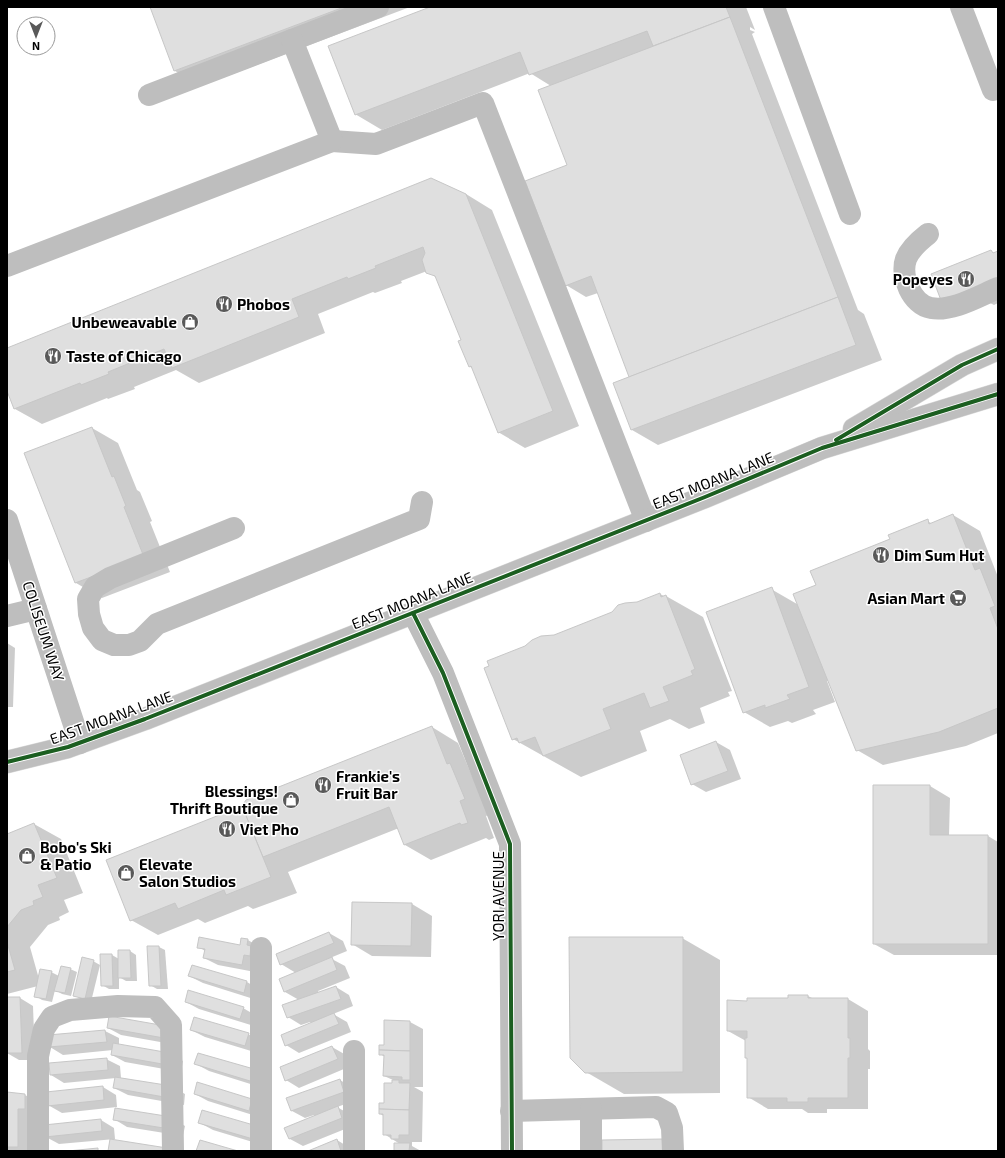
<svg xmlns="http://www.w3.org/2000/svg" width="1005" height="1158" viewBox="0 0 1005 1158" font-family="'Exo 2',sans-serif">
	<rect width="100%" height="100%" fill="#fff"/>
	<g fill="#0003">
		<path d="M151 7H410L201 86 175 71Z"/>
		<path d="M433 7H746L755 30 750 27V30L755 32 752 34 858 310 864 314 882 360 658 445 632 430V377L598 293 586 297 566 285 569 166 551 86 530 73 382 130 355 114Z"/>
		<path d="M466 194 492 210 579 426 525 448 498 432 473 368 470 367 460 341H462L437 278 427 271 401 281 402 283 375 293 373 292 318 314 325 333 199 383 176 370 134 387 135 389 108 399 107 398 42 424 15 409 7 388V349Z"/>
		<path d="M991 251 995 254 998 252V303L994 305 990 303Z"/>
		<path d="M92 428 118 443 137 490 140 492 152 521 150 522 170 572 102 598 76 583 25 454Z"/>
		<path d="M953 515 980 531 998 577V733L966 746 883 765 857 750 829 681H827L835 702 813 710 816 714 792 723 788 721 770 727 744 712 771 589 797 604 817 585 891 539 927 521 933 524Z"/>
		<path d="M660 594 664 596H666L703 617 732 691 728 692 730 696 700 708 705 723 689 729 670 719 640 731 647 751 581 777 513 739 554 636Z"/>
		<path d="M7 643 15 648 13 707H7Z"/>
		<path d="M432 727 458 743 472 776 491 814 486 816 494 838 489 840 486 838 431 860 405 845 399 828 288 872 297 893 253 909 248 906 205 923 198 919 158 935 131 920 108 860 243 807Z"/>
		<path d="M716 742 730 750 741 779 706 792 692 784Z"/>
		<path d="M930 786 950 798 949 836H988L998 842V955H894L874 944Z"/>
		<path d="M34 824 61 839 83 893 64 900 69 912 59 917 60 920 48 925 30 947 39 979 51 972 59 976 70 969 77 972 71 996 62 994 55 990 52 1002 42 1000 36 996 38 986 7 994V835Z"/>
		<path d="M412 904 432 916 431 957 372 956 352 944Z"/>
		<path d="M329 933 343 941 347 951 330 958 345 966 350 978 318 991 319 993 336 987 349 995 353 1006 333 1014 347 1022 351 1032 299 1053 286 1045 311 1023 310 1022 301 1025 288 1017 299 1000 285 992 296 973 281 964Z"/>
		<path d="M682 938 720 960V1093L624 1094 586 1072Z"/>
		<path d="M248 940 261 948 255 972 218 965 204 958 205 951 199 947 241 946Z"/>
		<path d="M159 947 165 950 168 989H157L150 985Z"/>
		<path d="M130 951 136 955 137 981H126L119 977V989H109L102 985 112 955 119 959Z"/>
		<path d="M93 961 100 965 91 1002 81 999 74 995Z"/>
		<path d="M193 966 247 982 260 990 257 1000 203 983 189 976Z"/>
		<path d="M808 996 814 999H848L868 1011V1049L870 1051V1069H868V1109H827V1113H808L802 1109H768L748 1097V1059L746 1058V1041L728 1031 748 1002 789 999Z"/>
		<path d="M20 998 33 1006 35 1060H19L7 1053V999Z"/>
		<path d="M186 1002 243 1008 257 1016 254 1026 199 1009Z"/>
		<path d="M385 1021 410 1022 423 1029V1087H414L423 1092 422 1142H412V1146L421 1151H395L400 1144 384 1134V1116L380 1114 393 1084V1080L384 1076 385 1057 380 1054 385 1046Z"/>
		<path d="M165 1027 177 1045 121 1035 108 1028Z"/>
		<path d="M191 1030 248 1034 262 1042 258 1053 205 1037Z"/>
		<path d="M105 1031 119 1038V1045L169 1054 183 1061 181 1072 125 1062 112 1055 113 1050 63 1055 50 1047 49 1036Z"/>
		<path d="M332 1047 346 1055 351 1066 299 1088 286 1080Z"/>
		<path d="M199 1054 263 1088 209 1071 196 1064Z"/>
		<path d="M106 1059 120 1066 121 1078 172 1087 185 1094 184 1105 128 1095 114 1088 116 1078 64 1083 51 1075Z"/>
		<path d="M340 1080 353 1088 357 1100 337 1107 351 1115 355 1125 303 1146 290 1139 286 1129 315 1117 314 1115 305 1118 292 1111Z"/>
		<path d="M103 1087 116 1095 117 1107 62 1113 48 1105Z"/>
		<path d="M7 1093 25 1095 38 1102 31 1151H7Z"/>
		<path d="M195 1094 252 1100 262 1118 208 1101Z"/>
		<path d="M203 1111 266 1146 213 1130 200 1123Z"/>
		<path d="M172 1118 185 1126 183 1136 127 1127 114 1119Z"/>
		<path d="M101 1120 114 1128 115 1139 59 1144 46 1137Z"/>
		<path d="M337 1140 350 1148 351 1151H310Z"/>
	</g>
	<g fill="#dfdfdf" stroke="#c7c7c7">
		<path d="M150 7H344L174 71Z"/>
		<path d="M430 7H726L730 17 653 46 647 31 529 75 520 52 355 115 328 46Z"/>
		<path d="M730 17 838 297 629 377 591 276 565 286 525 181 567 165 538 90Z"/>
		<path d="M431 178 466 194 553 411 498 433 471 366 469 367 458 341 461 340 435 276 426 273 422 260 425 253 423 247 375 266 376 268 348 279 347 277 292 299 299 317 197 358 172 368 164 349 108 372 109 374 81 385 80 383 14 409 7 391V348Z"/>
		<path d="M991 250 993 253 998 251V284L942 303 931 274Z"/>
		<path d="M838 297 856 345 631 430 613 383Z"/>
		<path d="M92 427 112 477 114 476 126 506 124 507 144 557 75 583 24 453Z"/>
		<path d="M953 514 975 570 980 568 995 606 990 608 998 629V708L939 732 856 751 793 594 816 585 810 571 890 539 888 535 928 519 929 524Z"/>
		<path d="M772 587 809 687 787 695 790 699 765 708V705L743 713 706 612Z"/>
		<path d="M660 593 661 597 666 595 695 669 691 671 693 675 663 687 669 701 650 708 644 693 603 709 611 729 543 756 535 737 519 743 517 738 512 740 484 668 489 666 487 661 525 646 532 640 541 636 554 635 612 612 618 605 625 603 637 602Z"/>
		<path d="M432 726 447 764 450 763 465 799 460 801 468 823 461 825 460 823 404 845 389 807 263 857 242 806 246 800Z"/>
		<path d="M716 741 728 771 691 785 680 755Z"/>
		<path d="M873 785H930V835H988V944H873Z"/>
		<path d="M242 806 271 877 226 895 224 890 178 909 175 903 130 921 106 860Z"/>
		<path d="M34 823 57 878 38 885 43 897 33 901 34 905 21 910 7 927V834Z"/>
		<path d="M352 902 412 903 411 946 351 945Z"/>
		<path d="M329 932 334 943 280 965 276 954Z"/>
		<path d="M199 937 240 945 241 938 248 939 247 945 251 946 250 956 244 955 242 965 203 958 205 949 197 948Z"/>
		<path d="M569 937H683V1072L585 1073 570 1058Z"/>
		<path d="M7 942 15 970 7 972Z"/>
		<path d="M147 946H159L161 986H149Z"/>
		<path d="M118 950H130L131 978H118Z"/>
		<path d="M100 954H112L113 986H101Z"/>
		<path d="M82 957 94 960 85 999 73 996Z"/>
		<path d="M332 957 337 970 284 992 279 979Z"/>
		<path d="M192 965 247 981 244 993 188 976Z"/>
		<path d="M61 966 71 968 65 993 54 991Z"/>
		<path d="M40 969 52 971 46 999 34 997Z"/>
		<path d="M336 986 341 999 287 1018 282 1005Z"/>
		<path d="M188 990 244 1007 240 1019 185 1002Z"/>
		<path d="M788 995H808V998H848V1038H850V1058H848V1098H808V1102H787V1098H747V1058H745V1038H747V1031H727V1000L747 1001V998H788Z"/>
		<path d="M7 997H20L22 1053H7Z"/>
		<path d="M334 1013 339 1024 285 1046 281 1035Z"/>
		<path d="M109 1016 166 1026 164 1038 107 1028Z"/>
		<path d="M194 1017 249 1033 245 1046 190 1030Z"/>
		<path d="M384 1020 410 1021V1051L379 1050V1045H384Z"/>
		<path d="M105 1030 107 1042 49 1047 48 1035Z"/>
		<path d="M113 1043 170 1053 168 1065 111 1055Z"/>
		<path d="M332 1046 338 1059 285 1081 280 1067Z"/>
		<path d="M379 1050 410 1051V1080H402V1077L383 1076 384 1055H379Z"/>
		<path d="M198 1053 254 1069 250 1081 194 1064Z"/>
		<path d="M107 1058 108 1070 50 1075 49 1063Z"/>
		<path d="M115 1077 172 1086 170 1098 113 1088Z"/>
		<path d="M340 1079 344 1092 291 1111 286 1098Z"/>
		<path d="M392 1080H399V1083H410L409 1110 379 1109V1103H384V1083H392Z"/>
		<path d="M197 1082 252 1099 249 1111 194 1094Z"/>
		<path d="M103 1086 104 1100 47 1106 46 1092Z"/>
		<path d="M7 1092 25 1094V1109H18V1147H7Z"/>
		<path d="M338 1106 342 1118 289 1139 284 1128Z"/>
		<path d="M115 1108 172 1117 170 1129 113 1120Z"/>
		<path d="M379 1109 409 1110V1135H399V1139H391V1135H383V1114H379Z"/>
		<path d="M202 1110 257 1126 253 1139 198 1123Z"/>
		<path d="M101 1119 102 1131 45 1137 44 1125Z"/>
		<path d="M110 1139 167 1148 166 1151H108Z"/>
		<path d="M337 1139 341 1151H308Z"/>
		<path d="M663 1139V1151H602V1140Z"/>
		<path d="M200 1140 238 1151H196Z"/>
		<path d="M394 1143H410L409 1151H394Z"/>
		<path d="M98 1148V1151H68Z"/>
	</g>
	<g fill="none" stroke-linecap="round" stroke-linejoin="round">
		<g stroke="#dbdbdb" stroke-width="23">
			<g id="major">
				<path d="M854 429 962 365 998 349"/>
				<path d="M7 762 68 747 145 719 705 497 822 448 998 394"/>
			</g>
		</g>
		<g stroke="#bebebe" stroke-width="22">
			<path d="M774 7 850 214"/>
			<path d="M961 7 993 90"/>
			<path d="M149 95 378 7"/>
			<path d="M332 141 376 144 483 103 646 521"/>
			<path d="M928 234C919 241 910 249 906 259 900 276 912 305 931 308 952 312 979 296 998 288"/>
			<path d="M7 266 332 141 292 40"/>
			<path d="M7 520 80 743"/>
			<path d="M234 528 110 578 95 587 88 599 89 614 93 628 102 640 114 645H129L140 641 157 624 419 519 422 502"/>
			<path d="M413 613 443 673 510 844 512 1151"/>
			<path d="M7 616 36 609"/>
			<path d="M354 1051V1151"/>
			<path d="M511 1111 656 1107 667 1113 672 1128 673 1151"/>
			<path d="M38 1151V1056L44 1029 52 1017 70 1010 118 1006 155 1007 171 1025 173 1151"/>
			<path d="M261 1151V948"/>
			<path d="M591 1151V1109"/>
		</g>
		<use href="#major" stroke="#bebebe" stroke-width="22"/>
		<g stroke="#fff" stroke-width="6">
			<g id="cycleway">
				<path d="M836 440 962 365 998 349"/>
				<path d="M413 613 443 673 510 844 512 1151"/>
				<path d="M7 762 68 747 145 719 705 497 822 448 998 394"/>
			</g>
		</g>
		<use href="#cycleway" stroke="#1b5e20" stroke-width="4"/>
	</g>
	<defs>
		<g id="restaurant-disc" transform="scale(0.9)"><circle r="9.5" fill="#595959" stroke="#fff"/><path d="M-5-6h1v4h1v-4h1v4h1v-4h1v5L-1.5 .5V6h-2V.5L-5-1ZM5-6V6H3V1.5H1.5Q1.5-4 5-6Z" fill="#fff"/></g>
		<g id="shop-disc" transform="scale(0.9)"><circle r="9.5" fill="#595959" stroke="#fff"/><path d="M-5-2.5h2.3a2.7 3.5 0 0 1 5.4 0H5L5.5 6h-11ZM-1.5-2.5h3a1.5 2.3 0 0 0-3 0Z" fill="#fff"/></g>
		<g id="supermarket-disc" transform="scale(0.9)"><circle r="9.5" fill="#595959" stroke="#fff"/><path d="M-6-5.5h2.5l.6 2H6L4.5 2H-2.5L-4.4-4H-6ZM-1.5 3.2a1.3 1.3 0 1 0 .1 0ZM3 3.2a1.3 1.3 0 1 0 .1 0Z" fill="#fff"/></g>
	</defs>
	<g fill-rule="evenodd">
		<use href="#restaurant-disc" x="966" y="279"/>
		<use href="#restaurant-disc" x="224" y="304"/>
		<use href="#shop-disc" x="190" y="322"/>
		<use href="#restaurant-disc" x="53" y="356"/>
		<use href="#restaurant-disc" x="881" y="555"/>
		<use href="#supermarket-disc" x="958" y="598"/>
		<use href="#restaurant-disc" x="323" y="785"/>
		<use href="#shop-disc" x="291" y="800"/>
		<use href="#restaurant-disc" x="227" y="829"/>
		<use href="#shop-disc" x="27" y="856"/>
		<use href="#shop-disc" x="126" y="873"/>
	</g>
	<g text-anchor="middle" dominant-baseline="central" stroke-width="3" stroke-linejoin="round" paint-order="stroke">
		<g font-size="15" font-weight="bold" fill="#000" stroke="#fff" text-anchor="start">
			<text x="953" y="279" text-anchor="end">Popeyes</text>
			<text x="237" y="304">Phobos</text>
			<text x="177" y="322" text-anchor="end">Unbeweavable</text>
			<text x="66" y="356">Taste of Chicago</text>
			<text x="894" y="555">Dim Sum Hut</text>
			<text x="945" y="598" text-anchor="end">Asian Mart</text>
			<text x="336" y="776">Frankie's<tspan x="336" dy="17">Fruit Bar</tspan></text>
			<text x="278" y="791" text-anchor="end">Blessings!<tspan x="278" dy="17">Thrift Boutique</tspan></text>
			<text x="240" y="829">Viet Pho</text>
			<text x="40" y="847">Bobo's Ski<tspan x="40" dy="17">&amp; Patio</tspan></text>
			<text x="139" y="864">Elevate<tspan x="139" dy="17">Salon Studios</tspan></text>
		</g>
		<g font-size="15" fill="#000" stroke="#fff">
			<text transform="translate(713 480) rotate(-22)">EAST MOANA LANE</text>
			<text transform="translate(412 600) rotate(-22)">EAST MOANA LANE</text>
			<text transform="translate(44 631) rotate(72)">COLISEUM WAY</text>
			<text transform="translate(111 717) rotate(-20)">EAST MOANA LANE</text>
			<text transform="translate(498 896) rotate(-90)">YORI AVENUE</text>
		</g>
	</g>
	<rect width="1005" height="1158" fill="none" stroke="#000000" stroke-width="16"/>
	<g transform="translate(36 36) rotate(180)"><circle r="19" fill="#ffffff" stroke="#999999"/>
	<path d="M0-3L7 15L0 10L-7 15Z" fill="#595959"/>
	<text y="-6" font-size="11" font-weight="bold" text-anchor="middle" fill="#000000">N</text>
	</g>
</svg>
